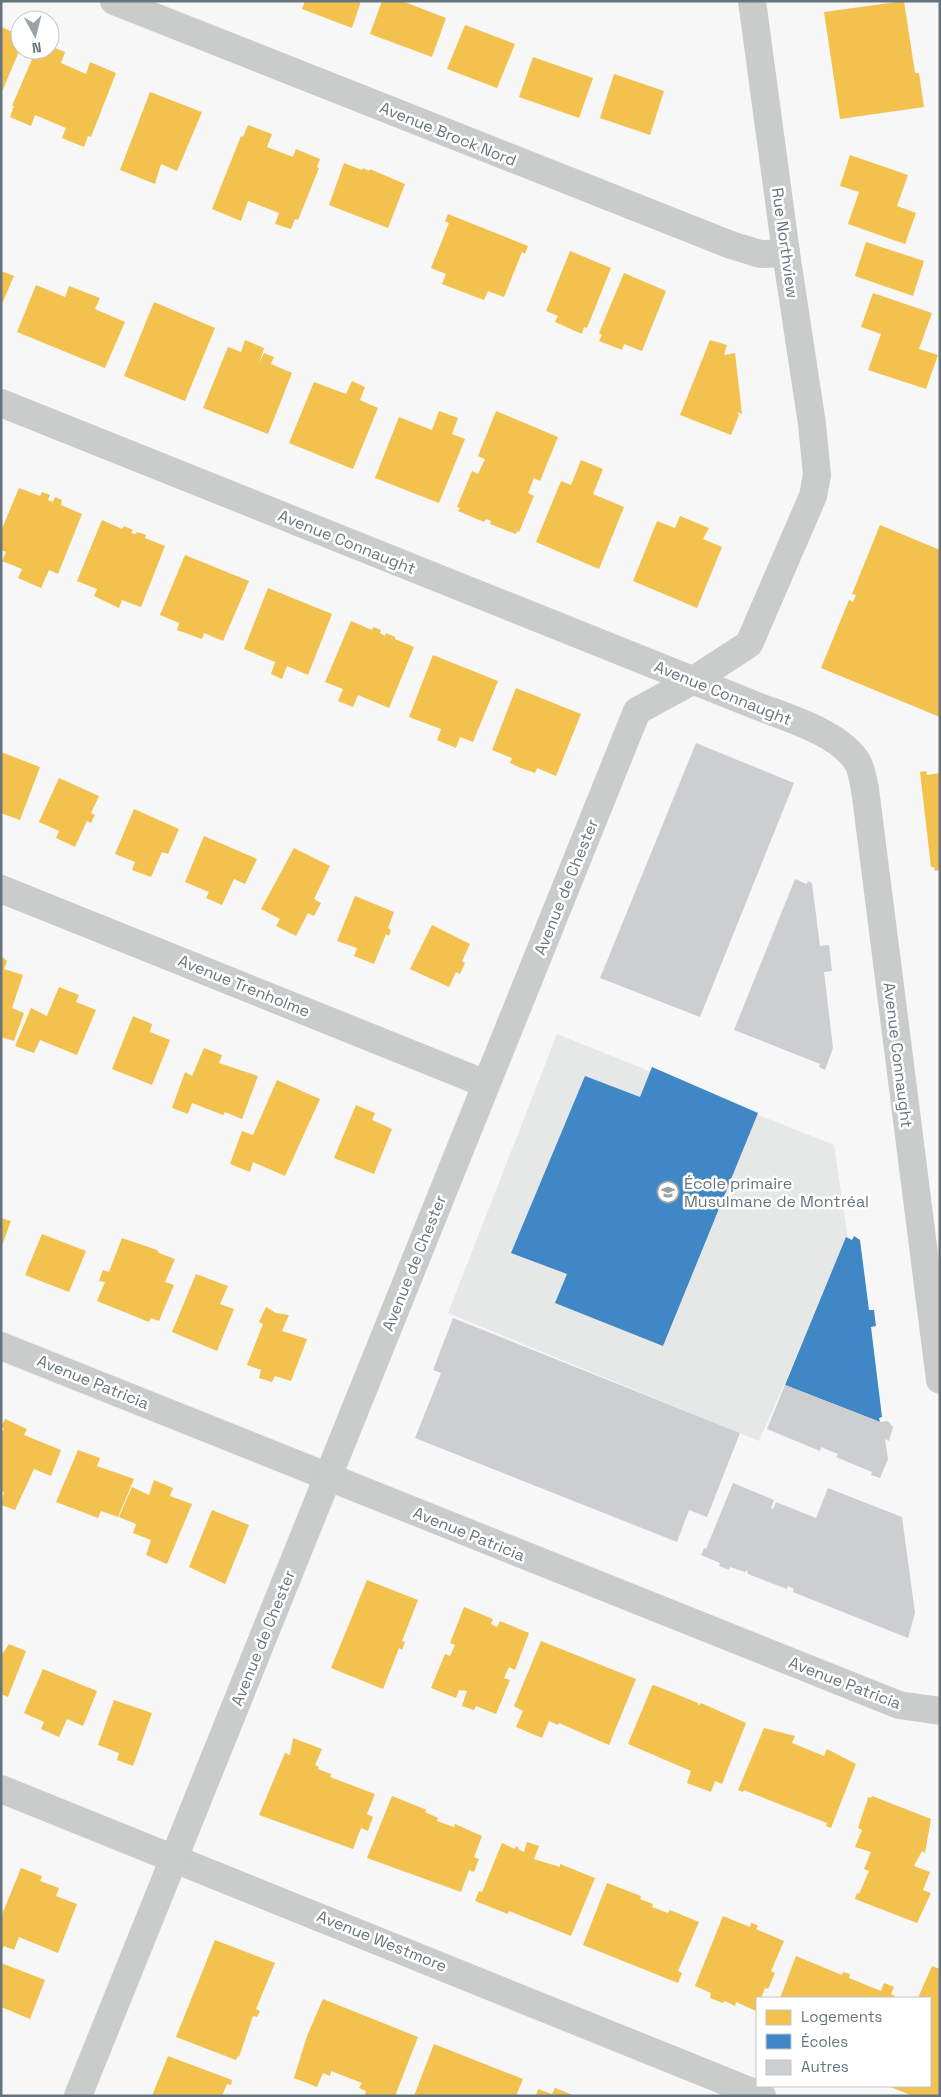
<svg xmlns="http://www.w3.org/2000/svg" width="941" height="2097" viewBox="0 0 941 2097" font-family="'Space Grotesk',sans-serif">
	<rect width="100%" height="100%" fill="#f7f7f7"/>
	<path fill="#e6e7e7" d="M557 1034 834 1145 848 1239 759 1441 448 1313Z"/>
	<g fill="#f2c14e">
		<path d="M305 1H361L352 28 302 9Z"/>
		<path d="M382 1H402L446 18 432 57 370 34Z"/>
		<path d="M904 1 915 73H919L924 107 840 119 824 12Z"/>
		<path d="M465 25 515 44 497 88 447 69Z"/>
		<path d="M1 27 20 35V49L1 94Z"/>
		<path d="M50 46 65 52 61 63 86 74 90 62 116 73 91 137 88 136 84 147 62 138 66 128 35 115 31 126 10 117 14 106H12L36 50H50Z"/>
		<path d="M533 57 593 78 579 118 519 97Z"/>
		<path d="M614 74 664 91 650 135 600 118Z"/>
		<path d="M150 92 202 112 177 171 161 164 155 184 120 170Z"/>
		<path d="M248 125 272 134 267 147 293 157 296 149 320 159 317 167 319 168 298 220 295 219 291 229 275 224 279 213 248 201 241 221 212 209 241 136 243 137Z"/>
		<path d="M850 155 908 175 897 206 916 213 905 244 848 224 859 192 840 186Z"/>
		<path d="M344 163 362 170 363 168 369 171 370 169 405 184 388 228 329 205Z"/>
		<path d="M448 214 528 246 525 254 522 252 504 297 488 291 484 300 442 284 446 274 431 268 449 223 445 221Z"/>
		<path d="M866 242 924 261 913 296 855 276Z"/>
		<path d="M570 251 611 268 587 328 584 327 582 334 555 322 558 316 546 311Z"/>
		<path d="M1 271 14 276 1 306Z"/>
		<path d="M624 273 666 291 642 351 624 344 622 350 599 341 602 335 599 333Z"/>
		<path d="M36 285 65 297 69 286 100 298 95 309 125 322 105 368 17 332Z"/>
		<path d="M873 293 932 313 919 349 938 355 926 389 868 370 881 334 861 327Z"/>
		<path d="M154 302 215 328 185 401 124 376Z"/>
		<path d="M245 340 264 348 259 364 264 353 274 357 271 364 292 373 268 434 203 408 228 347 241 352Z"/>
		<path d="M710 340 727 345 724 355 735 353 742 414 737 412 739 415 731 435 680 415Z"/>
		<path d="M352 381 365 387 360 400 378 408 353 469 289 443 314 382 346 394Z"/>
		<path d="M439 411 458 418 452 434 465 439 439 503 375 478 399 417 432 430Z"/>
		<path d="M496 411 558 437 540 481 534 478 528 493 534 496 519 532 517 531 516 534 490 524 491 521 486 519 484 522 458 511 460 508 457 507 472 471 478 474 485 459 478 456Z"/>
		<path d="M581 460 603 469 593 494 624 507 599 569 536 542 561 481 571 485Z"/>
		<path d="M19 488 40 496 42 492 50 495 48 500 53 502 55 497 62 500 61 505 82 514 58 574 49 570 41 588 18 578 22 569 2 561 6 552 1 550V531Z"/>
		<path d="M680 516 709 528 703 539 722 547 697 608 633 581 657 521 675 528Z"/>
		<path d="M102 520 122 529 124 526 133 530 131 533 136 534 137 532 146 535 145 538 165 546 141 607 122 600 119 608 94 596 97 589 77 581Z"/>
		<path d="M880 525 940 550V717L821 668 849 600 853 602 856 595 852 594Z"/>
		<path d="M185 555 249 581 223 641 204 633 202 639 177 630 179 623 160 615Z"/>
		<path d="M268 588 332 614 308 675 287 666 282 679 271 674 275 662 244 649Z"/>
		<path d="M351 621 372 630 373 627 381 630 380 633 383 635 385 636 386 633 395 637V639L414 647 389 708 358 695 353 707 338 701 343 689 325 682Z"/>
		<path d="M433 655 498 681 473 742 460 737 456 748 437 740 441 729 409 717Z"/>
		<path d="M516 688 581 714 556 776 537 768 535 773 521 768 510 763 512 758 492 750Z"/>
		<path d="M1 752 40 767 20 820 1 813Z"/>
		<path d="M926 771 927 775 940 773V870L935 871 934 867H931L920 772Z"/>
		<path d="M59 778 99 796 91 813 95 815 91 823 87 821 75 847 56 838 59 831 39 822Z"/>
		<path d="M134 809 179 829 168 854 162 852 151 877 132 870 135 862 115 854Z"/>
		<path d="M204 836 257 859 245 884 234 879 222 905 206 898 209 892 185 882Z"/>
		<path d="M294 848 330 866 314 899 321 903 314 916 308 913 296 936 276 926 280 919 261 909Z"/>
		<path d="M355 896 394 912 388 928 391 930 389 936 386 934 374 964 354 956 357 948 337 941Z"/>
		<path d="M432 925 470 944 462 961 465 963 460 974 456 972 449 987 410 969Z"/>
		<path d="M1 956 7 961 4 969 23 975 12 1008 24 1013 14 1041 1 1037Z"/>
		<path d="M59 987 79 995 76 1002 96 1010 77 1055 40 1040 34 1053 15 1046 31 1008 47 1016Z"/>
		<path d="M133 1016 152 1024 150 1032 170 1040 152 1085 112 1069Z"/>
		<path d="M204 1048 222 1055 219 1063 258 1076 242 1119 225 1112 223 1115 192 1103 188 1114 172 1108 185 1072 192 1076Z"/>
		<path d="M277 1080 320 1099 285 1176 253 1162 250 1172 230 1164 242 1131 253 1135Z"/>
		<path d="M356 1105 375 1113 372 1120 392 1129 374 1174 334 1158Z"/>
		<path d="M1 1218 11 1221 1 1248Z"/>
		<path d="M42 1234 86 1251 69 1292 25 1275Z"/>
		<path d="M122 1238 157 1250 159 1253 175 1259 165 1282 174 1285 159 1321 151 1318 149 1322 97 1301 105 1282 99 1281 103 1270 109 1272Z"/>
		<path d="M196 1274 228 1286 220 1304 234 1309 217 1351 172 1332Z"/>
		<path d="M266 1307 276 1313 289 1315 282 1331 307 1339 291 1381 275 1376 272 1382 259 1378 261 1370 247 1365 263 1324 259 1322Z"/>
		<path d="M5 1419 27 1429 24 1435 61 1450 51 1476 34 1469 15 1510 1 1505 4 1492 1 1491V1435L4 1428 1 1427Z"/>
		<path d="M78 1450 100 1458 97 1466 134 1479 118 1517 101 1511 98 1518 56 1502Z"/>
		<path d="M154 1480 173 1488 170 1496 192 1504 167 1564 146 1555 151 1540 133 1533 136 1524 119 1517 132 1487 149 1495Z"/>
		<path d="M212 1510 249 1525 225 1584 189 1567Z"/>
		<path d="M367 1580 418 1600 402 1641 405 1642 402 1650 399 1648 383 1689 331 1668Z"/>
		<path d="M464 1607 493 1619 491 1624 497 1627 500 1621 529 1633 515 1670 509 1667 504 1678 510 1680 496 1714 476 1706 474 1710 462 1706 467 1691 459 1690 456 1698 431 1688 445 1654 450 1656 455 1645 450 1643Z"/>
		<path d="M541 1641 636 1679 609 1745 559 1723 558 1725 549 1721 542 1738 516 1727 523 1711 514 1706Z"/>
		<path d="M9 1644 26 1651 8 1697 1 1694V1656Z"/>
		<path d="M43 1669 97 1691 83 1726 67 1719 59 1737 41 1729 44 1722 24 1713Z"/>
		<path d="M654 1685 698 1703 699 1706 701 1703 746 1723 722 1784 715 1781 711 1792 687 1783 691 1771 628 1744 652 1686Z"/>
		<path d="M114 1700 152 1713 133 1766 117 1760 119 1753 98 1745Z"/>
		<path d="M764 1728 795 1736 792 1743 824 1756 827 1749 856 1764 831 1828 826 1826 827 1823 744 1790 743 1792 738 1790Z"/>
		<path d="M293 1738 322 1749 315 1765 319 1767 318 1769 331 1774 330 1777 375 1794 367 1814 373 1817 368 1831 361 1828 353 1849 259 1815 285 1753 290 1755Z"/>
		<path d="M392 1796 427 1810 425 1812 438 1818 437 1821 454 1827 455 1824 482 1836 474 1857 479 1859 474 1872 469 1870 461 1892 367 1858Z"/>
		<path d="M872 1796 931 1819 925 1853 922 1851 914 1866 930 1872 923 1890 931 1893 917 1923 855 1899 857 1893 859 1894 869 1871 864 1869 871 1852 855 1847 862 1830 858 1828 867 1801 868 1797 871 1798Z"/>
		<path d="M527 1842 539 1846 534 1859 560 1867V1864L595 1878 571 1936 509 1911 508 1914 475 1901 479 1891 482 1892 502 1843 515 1849 516 1846 519 1848 518 1849 524 1852Z"/>
		<path d="M21 1868 42 1876 40 1881 59 1888 56 1896 77 1904 58 1953 19 1937 14 1950 4 1946 1 1952V1917Z"/>
		<path d="M607 1883 641 1896 640 1899 653 1904 652 1907 668 1913 670 1910 699 1922 678 1971 682 1973 678 1983 583 1945Z"/>
		<path d="M723 1916 750 1927 751 1923 755 1924 758 1926 756 1929 784 1941 771 1971 775 1973 768 1989 765 1988 761 1998H757L756 2011 736 2002 735 2006 725 2001 723 2003 710 1998 711 1993 695 1986Z"/>
		<path d="M215 1940 275 1963 256 2009 260 2011 257 2017 253 2016 239 2057 238 2056 236 2060 176 2037Z"/>
		<path d="M796 1956 842 1975 843 1972 850 1974 849 1978 881 1991 884 1983 894 1987 891 1994 895 1996 894 1998H780Z"/>
		<path d="M1 1963 45 1980 30 2019 1 2007Z"/>
		<path d="M932 1966 940 1969V2096H913L888 2086H930V1998H918Z"/>
		<path d="M323 1999 418 2037 395 2096H365L366 2091 359 2088 362 2083 331 2071 330 2076 323 2073 317 2087 294 2078 307 2036Z"/>
		<path d="M434 2044 523 2079 516 2096H414Z"/>
		<path d="M168 2056 232 2080 231 2085 227 2084 222 2096H152Z"/>
		<path d="M555 2088 575 2096H536L538 2089 552 2094Z"/>
	</g>
	<g fill="#3f88c5">
		<path d="M652 1067 758 1113 663 1346 555 1303 567 1274 511 1253 585 1076 640 1097Z"/>
		<path d="M854 1236 860 1240 869 1310H874L876 1326 871 1327 882 1417 879 1418 880 1422 785 1385 846 1237 852 1240Z"/>
	</g>
	<g fill="#cdcecf">
		<path d="M696 743 794 783 700 1017 600 978Z"/>
		<path d="M795 879 807 884 808 881 812 883 820 946 829 945 832 971 824 972 833 1048 825 1070 819 1067 820 1064 734 1030Z"/>
		<path d="M453 1318 740 1433 707 1517 689 1510 677 1542 415 1438 441 1373 433 1370Z"/>
		<path d="M785 1385 880 1422 888 1421 893 1427 889 1441 885 1439 888 1459 880 1478 871 1475 872 1472 836 1457 838 1454 821 1447 820 1451 767 1429Z"/>
		<path d="M733 1483 774 1500 771 1508 773 1509 776 1502 816 1518 828 1488 902 1517 915 1613 908 1638 793 1592 794 1589 788 1586 787 1589 748 1574 747 1570 745 1572 730 1567 729 1570 719 1566 720 1563 701 1555 704 1548 706 1549Z"/>
	</g>
	<g fill="none" stroke-linecap="round" stroke-linejoin="round">
		<g stroke="#cacccc" stroke-width="28">
			<path d="M114 1 731 245 760 254 786 253"/>
			<path d="M1 403 752 704C784 717 840 732 858 763 862 771 863 781 865 789L940 1380"/>
			<path d="M1 889 486 1084"/>
			<path d="M1 1346 899 1705 940 1711"/>
			<path d="M1 1789 762 2096"/>
			<path d="M78 2096 637 711 692 681 749 644 813 496 817 475 812 424 786 253 752 1"/>
		</g>
	</g>
	<defs>
		<g id="school-ring" transform="scale(1.125)"><circle r="9.5" fill="#fff" stroke="#99a2a8" stroke-width="1.5"/><path d="M0-5L7-2L0 1L-7-2ZM-4 1L0 2.5L4 1V4Q0 6-4 4Z" fill="#99a2a8"/></g>
	</defs>
	<g fill-rule="evenodd">
		<use href="#school-ring" x="668" y="1192"/>
	</g>
	<g text-anchor="middle" dominant-baseline="central" stroke-width="5" stroke-linejoin="round" paint-order="stroke">
		<g font-size="16" fill="#66757d" stroke="#fff">
			<text transform="translate(448 134) rotate(22)">Avenue Brock Nord</text>
			<text transform="translate(785 243) rotate(82)">Rue Northview</text>
			<text transform="translate(347 542) rotate(22)">Avenue Connaught</text>
			<text transform="translate(723 693) rotate(22)">Avenue Connaught</text>
			<text transform="translate(566 887) rotate(-68)">Avenue de Chester</text>
			<text transform="translate(244 986) rotate(22)">Avenue Trenholme</text>
			<text transform="translate(898 1055) rotate(83)">Avenue Connaught</text>
			<text transform="translate(414 1263) rotate(-68)">Avenue de Chester</text>
			<text transform="translate(93 1382) rotate(22)">Avenue Patricia</text>
			<text transform="translate(469 1534) rotate(22)">Avenue Patricia</text>
			<text transform="translate(263 1638) rotate(-68)">Avenue de Chester</text>
			<text transform="translate(845 1683) rotate(21)">Avenue Patricia</text>
			<text transform="translate(382 1941) rotate(22)">Avenue Westmore</text>
		</g>
		<g font-size="16" fill="#66757d" stroke="#fff" text-anchor="start">
			<text x="684" y="1183">École primaire<tspan x="684" dy="18">Musulmane de Montréal</tspan></text>
		</g>
	</g>
	<rect width="941" height="2097" fill="none" stroke="#66757d" stroke-width="5"/>
	<rect x="756" y="1997" width="175" height="90" fill="#ffffff" stroke="#c2c8cb"/>
	<rect x="766" y="2010" width="25" height="15" fill="#f2c14e" stroke="#c2c8cb"/>
	<text x="801" y="2022" font-size="15" fill="#66757d">Logements</text>
	<rect x="766" y="2034" width="25" height="15" fill="#3f88c5" stroke="#c2c8cb"/>
	<text x="801" y="2047" font-size="15" fill="#66757d">Écoles</text>
	<rect x="766" y="2060" width="25" height="15" fill="#cdcecf" stroke="#c2c8cb"/>
	<text x="801" y="2072" font-size="15" fill="#66757d">Autres</text>
	<g transform="translate(35 35) rotate(173)"><circle r="24" fill="#ffffff" stroke="#c2c8cb"/>
	<path d="M0-4L9 19L0 12L-9 19Z" fill="#99a2a8"/>
	<text y="-8" font-size="14" font-weight="bold" text-anchor="middle" fill="#66757d">N</text>
	</g>
</svg>
